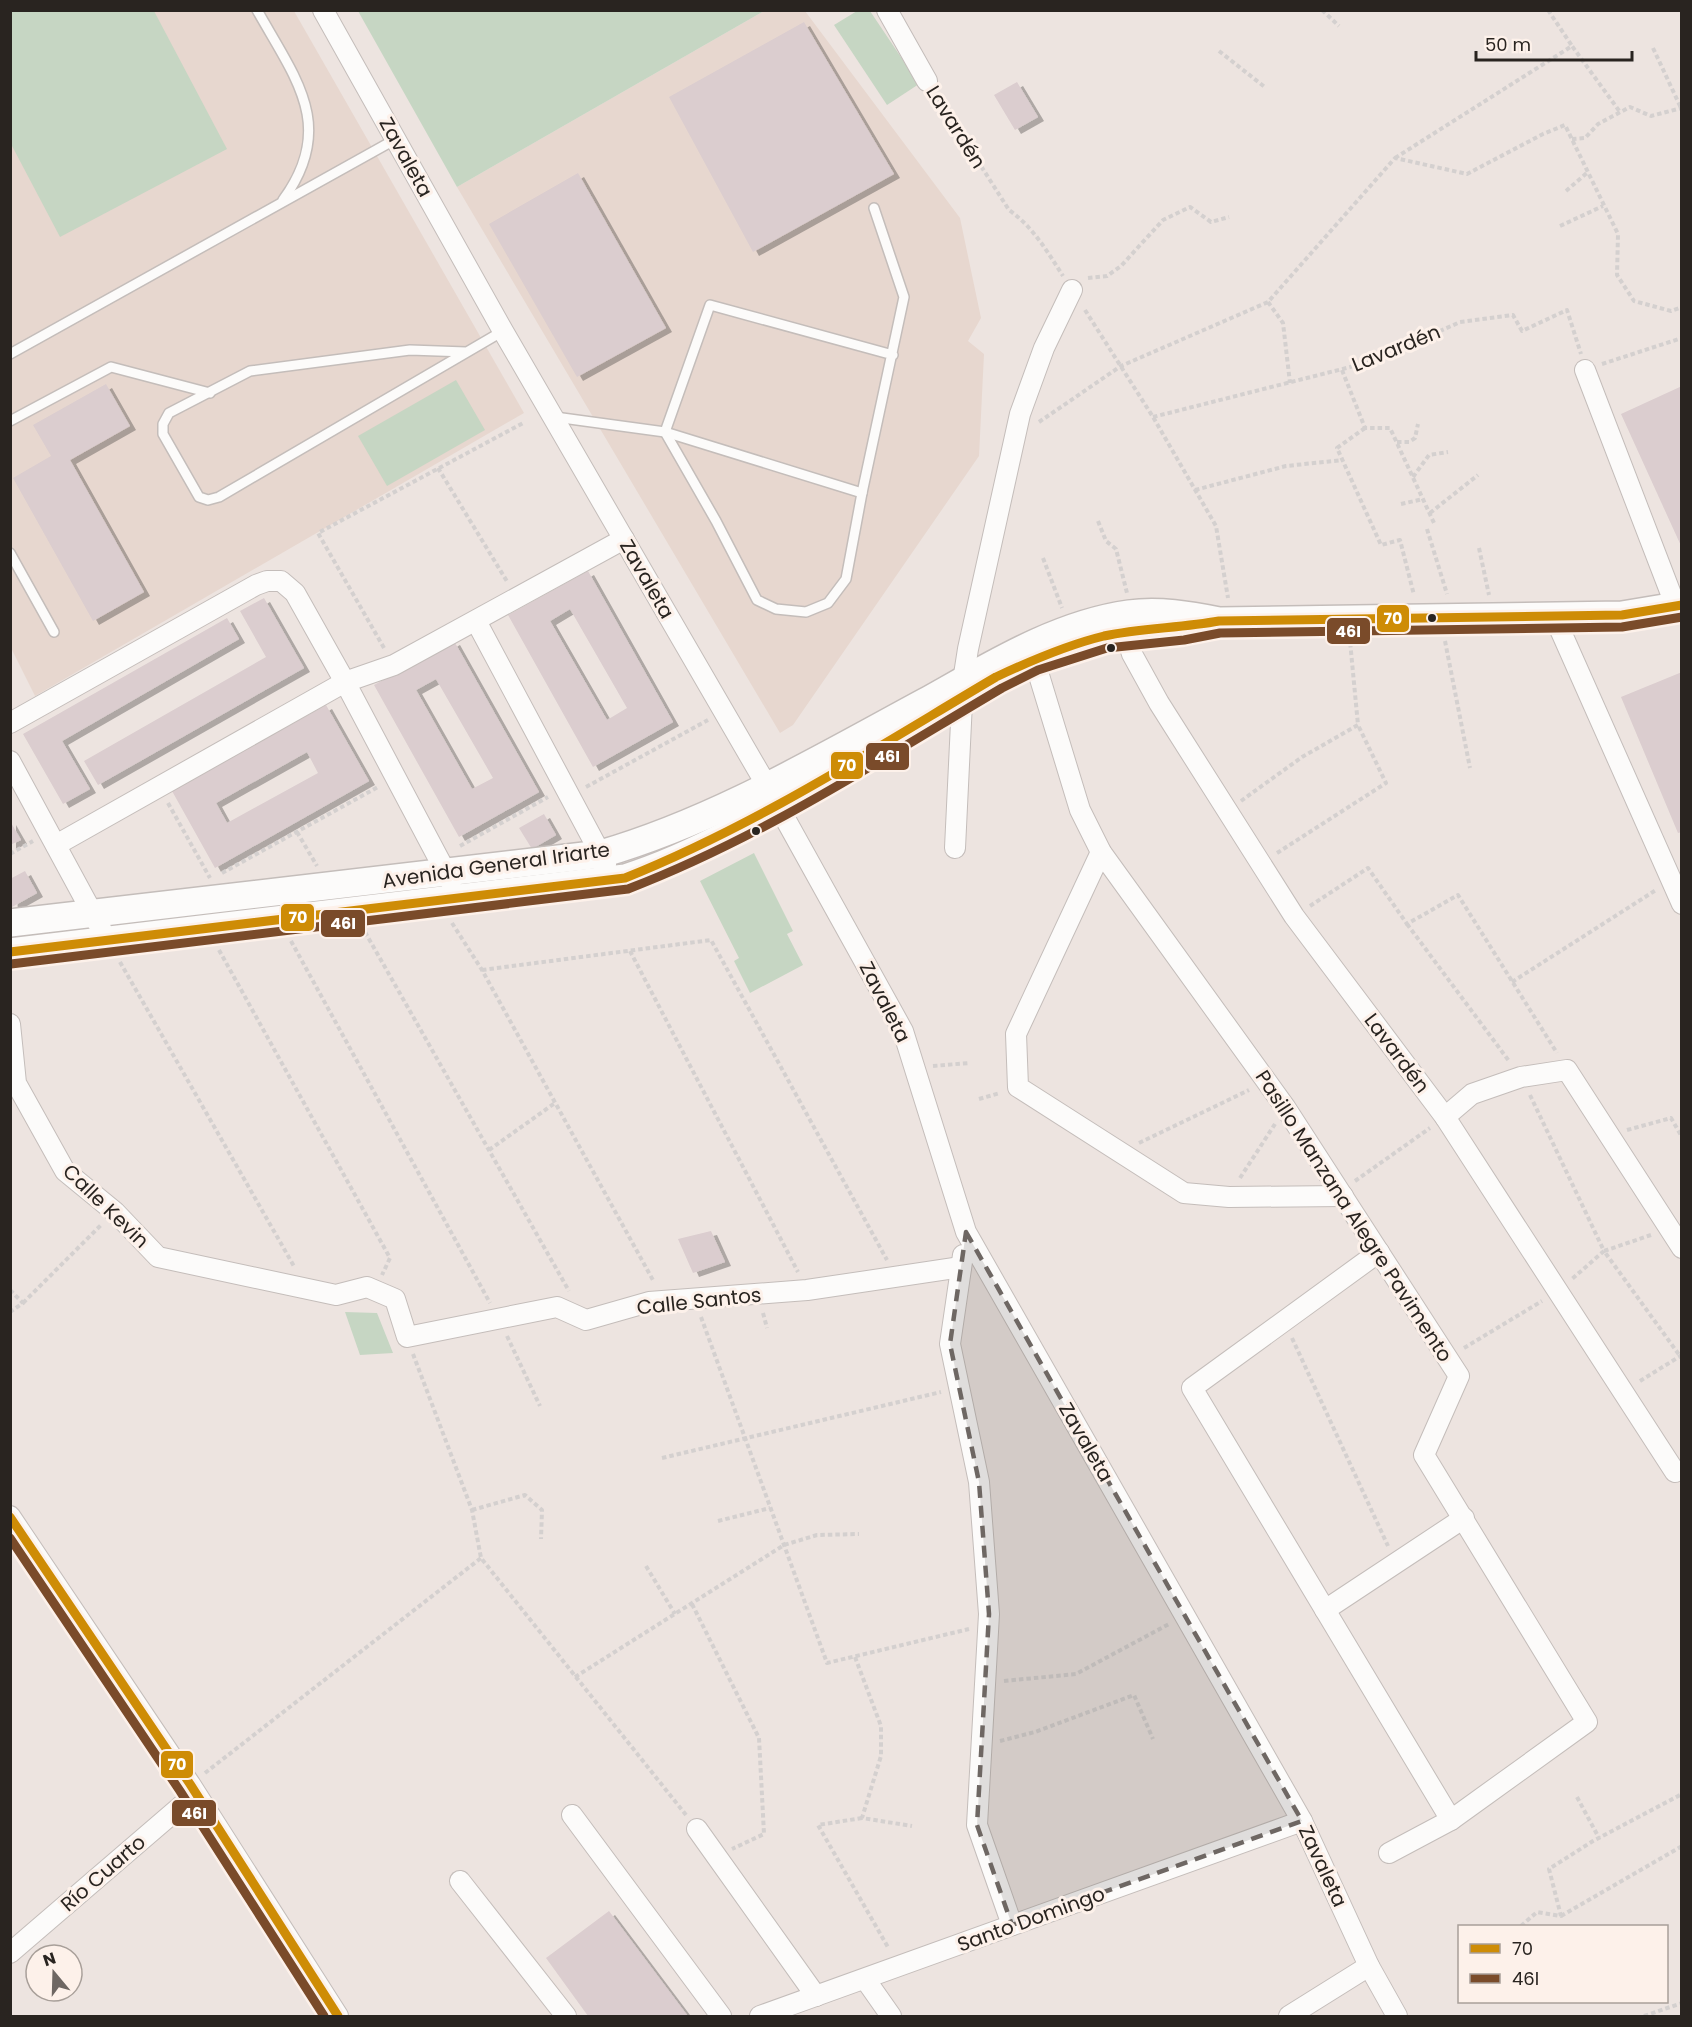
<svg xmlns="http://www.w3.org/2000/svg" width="1692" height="2027" viewBox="0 0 1692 2027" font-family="Poppins,sans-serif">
	<defs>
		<filter id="shadow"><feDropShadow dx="6" dy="4" stdDeviation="0" flood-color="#0004"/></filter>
	</defs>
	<rect width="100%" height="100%" fill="#ede4e0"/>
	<g fill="#e7d7cf">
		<path d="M11 11H294L524 413 35 696 11 648Z"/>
		<path d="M764 11H805L960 218 981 318 968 341 984 354 979 456 793 725 780 733 457 187Z"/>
	</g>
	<g fill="#c6d6c3">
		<path d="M10 11H154L227 149 60 237 11 144Z"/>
		<path d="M358 11H764L457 187Z"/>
		<path d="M857 11H870L919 84 887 105 834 25Z"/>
		<path d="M456 380 485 430 387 486 358 436Z"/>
		<path d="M754 853 793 931 787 934 803 965 750 993 734 961 739 958 700 881Z"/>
		<path d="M345 1312 377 1313 393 1353 360 1355Z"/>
	</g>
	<g fill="#dbcdcf" fill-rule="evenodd" filter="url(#shadow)">
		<path d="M804 22 894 174 753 252 669 97Z"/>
		<path d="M1017 82 1038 117 1015 130 994 95Z"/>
		<path d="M578 173 666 328 577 377 489 224Z"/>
		<path d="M106 384 130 426 70 460 144 592 93 621 13 478 51 456 33 425Z"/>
		<path d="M1682 386V548L1621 414Z"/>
		<path d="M588 571 673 722 593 767 508 615ZM570 609 627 708 607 720 550 621Z"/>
		<path d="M264 598 304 668 98 785 84 761 266 657 240 611Z"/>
		<path d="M227 618 239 639 62 741 90 789 63 804 23 734Z"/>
		<path d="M454 641 539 792 459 837 374 685ZM436 679 493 778 472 789 416 690Z"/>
		<path d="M1682 672V832L1678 833 1621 697Z"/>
		<path d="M326 705 369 781 215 868 172 791ZM307 752 318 773 227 823 216 803Z"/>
		<path d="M544 814 556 835 532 849 519 828Z"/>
		<path d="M10 821 21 840 10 845Z"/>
		<path d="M25 871 37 893 12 907 10 879Z"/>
		<path d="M711 1231 725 1262 693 1273 678 1239Z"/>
		<path d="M609 1911 687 2015 588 2016 546 1958Z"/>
	</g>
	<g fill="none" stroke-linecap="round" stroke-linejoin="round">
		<g stroke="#c4bdba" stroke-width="12">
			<g id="service">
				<path d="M257 10C295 78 337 126 283 200"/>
				<path d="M874 208 904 297 862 493 846 579 828 603 806 612 776 609 757 600 716 521 665 432 710 305 893 355"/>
				<path d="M466 352 410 350 250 371 169 413 163 424V434L199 497 208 500 219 497 503 331"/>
				<path d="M10 354 396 139"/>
				<path d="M555 417 665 432 862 493"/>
				<path d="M10 421 111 367 210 393"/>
				<path d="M10 553 54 632"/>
			</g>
		</g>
		<g stroke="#c4bdba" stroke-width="22">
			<g id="minor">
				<path d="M323 10 503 331 767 786 903 1031 966 1232 1302 1821 1369 1966 1397 2016"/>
				<path d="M887 10 927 81"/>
				<path d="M1585 370 1676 607"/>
				<path d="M1554 616 1682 904"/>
				<path d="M476 621 606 864"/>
				<path d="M1125 632 1132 654 1159 703 1294 916 1445 1117 1675 1472"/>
				<path d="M1034 659 1080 810 1101 852 1285 1107 1459 1376 1424 1455 1587 1722 1451 1820 1389 1853"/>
				<path d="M10 723 256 585 267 581H281L295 593 345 682 451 882"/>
				<path d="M10 761 107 940"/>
				<path d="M56 845 345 682 394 665 624 539"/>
				<path d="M955 848 963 681 968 649 1020 414 1044 348 1072 290"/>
				<path d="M1101 852 1016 1034 1018 1087 1184 1193 1229 1197 1343 1196"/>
				<path d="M10 1024 16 1083 65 1171 115 1212 158 1257 336 1295 367 1287 395 1299 407 1337 557 1307 586 1320 649 1302 807 1290 961 1267"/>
				<path d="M1445 1117 1472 1094 1521 1077 1567 1070 1682 1248"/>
				<path d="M1379 1252 1192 1388 1451 1820"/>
				<path d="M963 1255 950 1344 979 1482 989 1614 977 1825 1012 1925"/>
				<path d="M10 1516 190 1784 338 2016"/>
				<path d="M1325 1610 1464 1518"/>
				<path d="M572 1815 721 2016"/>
				<path d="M697 1829 816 1996"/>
				<path d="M460 1881 566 2016"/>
				<path d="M10 1953 195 1794"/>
				<path d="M865 1979 891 2016"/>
				<path d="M760 2016 1302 1821"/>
				<path d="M1289 2016 1369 1966"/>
			</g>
		</g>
		<g stroke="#c4bdba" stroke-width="30">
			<g id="secondary">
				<path d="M10 923 601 854C715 821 821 758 925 702 988 667 1056 624 1129 614 1159 610 1189 615 1219 621L1622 615 1682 605"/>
				<path d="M10 952 625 878C716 849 799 793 881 745"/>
			</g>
		</g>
		<g stroke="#d4d0cf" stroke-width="4" stroke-dasharray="4.5 3" stroke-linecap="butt">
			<path d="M1322 10 1339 26"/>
			<path d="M1548 10 1572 46"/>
			<path d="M1653 48 1681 108"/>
			<path d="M1219 51 1266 88"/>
			<path d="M937 97 1009 210C1033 227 1047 251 1063 276"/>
			<path d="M1572 139 1585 138 1598 124 1630 107 1651 116 1682 108"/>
			<path d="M1395 158 1572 46 1620 112"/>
			<path d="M1566 191 1588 172"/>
			<path d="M1560 226 1603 206"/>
			<path d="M1088 278 1107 276 1121 266 1163 220 1190 207 1211 222 1229 217"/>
			<path d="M1268 302 1283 323 1290 383"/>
			<path d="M1085 310 1153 417 1216 526 1228 598"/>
			<path d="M1602 364 1682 338"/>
			<path d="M1342 370 1365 428H1390L1434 523"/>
			<path d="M1153 417 1374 361 1460 322 1513 315 1522 331 1567 310 1581 354"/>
			<path d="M1039 422 1121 366 1268 302 1395 158 1467 174 1543 134 1565 125 1618 234 1617 275 1634 301 1671 311 1682 307"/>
			<path d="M1365 428 1337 448 1381 545 1400 540 1414 595"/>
			<path d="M1397 442H1409L1415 438 1418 424"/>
			<path d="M438 468 508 583"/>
			<path d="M1413 477 1429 455 1448 452"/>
			<path d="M1195 490 1286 466 1343 460"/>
			<path d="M1401 504 1423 499"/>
			<path d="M1430 513 1478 475"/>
			<path d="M1098 521 1106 541 1116 549 1127 593"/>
			<path d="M1427 529 1447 594"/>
			<path d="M1479 548 1489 595"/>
			<path d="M1043 558 1062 608"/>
			<path d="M1445 641 1470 768"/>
			<path d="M384 648 318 533 525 422"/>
			<path d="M586 787 708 720"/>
			<path d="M1241 801 1302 757 1358 725 1350 641"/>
			<path d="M168 803 210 878"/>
			<path d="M297 832 317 866"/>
			<path d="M460 846 548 797"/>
			<path d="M1277 853 1386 783 1358 725"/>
			<path d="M10 854 33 841"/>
			<path d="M222 873 378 787"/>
			<path d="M1310 906 1368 868 1407 924 1458 895 1557 1053"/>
			<path d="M452 923 482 970 654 1282"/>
			<path d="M1407 924 1509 1061"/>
			<path d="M365 932 569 1291"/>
			<path d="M291 941 490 1303"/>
			<path d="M219 950 390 1258 382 1275"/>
			<path d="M630 951 798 1272"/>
			<path d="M120 962 295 1268"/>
			<path d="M482 970 711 940 887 1260"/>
			<path d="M1512 982 1656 890"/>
			<path d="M933 1066 969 1063"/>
			<path d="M1530 1095 1604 1251 1572 1279"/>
			<path d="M979 1099 1000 1093"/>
			<path d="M1627 1130 1671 1118 1682 1137"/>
			<path d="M1139 1143 1249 1090"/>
			<path d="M489 1150 555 1103"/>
			<path d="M1240 1178 1275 1124"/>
			<path d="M1355 1181 1430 1128"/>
			<path d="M1651 1235 1604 1251 1680 1356"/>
			<path d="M10 1290 23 1303 10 1312"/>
			<path d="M23 1303 101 1225"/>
			<path d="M763 1313 767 1328"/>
			<path d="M701 1317 827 1663 969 1629"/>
			<path d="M507 1336 540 1406"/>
			<path d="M1292 1338 1388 1546"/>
			<path d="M1464 1348 1542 1301"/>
			<path d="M413 1354 472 1510 481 1558 686 1815"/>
			<path d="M1640 1381 1682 1355"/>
			<path d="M662 1458 941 1392"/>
			<path d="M472 1510 525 1495 542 1510 541 1539"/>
			<path d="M718 1521 770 1508"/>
			<path d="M646 1566 675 1614"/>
			<path d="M692 1604 759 1738 764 1834 732 1849"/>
			<path d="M855 1657 881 1726V1756L862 1818 912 1826"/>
			<path d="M575 1677 784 1545 817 1535 859 1534"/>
			<path d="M1004 1681 1076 1674 1169 1624"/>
			<path d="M1000 1741 1035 1732 1134 1695 1153 1739"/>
			<path d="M205 1773 481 1558"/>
			<path d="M1577 1797 1599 1838"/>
			<path d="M862 1818 818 1825 889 1949"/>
			<path d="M1561 1916 1682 1846"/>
			<path d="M1521 1926 1537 1912 1561 1916 1549 1869 1593 1841 1682 1794"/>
			<path d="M1644 2016 1682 2003"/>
		</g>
		<use href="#service" stroke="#fcfbfa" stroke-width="9"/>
		<use href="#minor" stroke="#fcfbfa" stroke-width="20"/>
		<use href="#secondary" stroke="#fcfbfa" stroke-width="27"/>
		<g stroke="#fdf1ea" stroke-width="14">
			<g id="bus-1">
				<path d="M10 952 625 878C757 825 874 749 996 677 1030 661 1067 645 1104 636 1141 628 1181 628 1219 621L1622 615 1682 605"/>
				<path d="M10 1517 190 1784 338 2016"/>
			</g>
		</g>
		<g stroke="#fdf1ea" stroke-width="14">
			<g id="bus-2">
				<path d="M11 964 628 889C761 838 880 760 1002 688L1038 670 1107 648 1184 640 1220 633 1622 627 1682 617"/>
				<path d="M10 1538 180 1791 324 2016"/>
			</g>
		</g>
		<use href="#bus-1" stroke="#ce8c06" stroke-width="9"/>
		<use href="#bus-2" stroke="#7a4b2a" stroke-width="9"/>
	</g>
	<path fill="#6e6763" fill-opacity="0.2" stroke="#6e6763" stroke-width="4.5" stroke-dasharray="12 8" stroke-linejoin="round" d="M966 1232 1302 1821 1012 1925 977 1825 989 1614 979 1482 950 1344Z"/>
	<g fill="#292420" stroke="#fdf1ea" stroke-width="2">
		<circle cx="1432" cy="618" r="5"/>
		<circle cx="1111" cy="648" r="5"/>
		<circle cx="756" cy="831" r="5"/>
	</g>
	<g text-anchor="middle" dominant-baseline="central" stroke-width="6" stroke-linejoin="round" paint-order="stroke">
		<g font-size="20" fill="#292420" stroke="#fdf1ea">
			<text transform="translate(956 127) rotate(58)">Lavardén</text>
			<text transform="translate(406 157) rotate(61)">Zavaleta</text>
			<text transform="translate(1396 348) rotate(-22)">Lavardén</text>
			<text transform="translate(647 579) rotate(60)">Zavaleta</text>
			<text transform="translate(496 865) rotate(-8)">Avenida General Iriarte</text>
			<text transform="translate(885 1002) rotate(63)">Zavaleta</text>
			<text transform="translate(1397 1053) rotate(53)">Lavardén</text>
			<text transform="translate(106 1206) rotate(44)">Calle Kevin</text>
			<text transform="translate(1354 1216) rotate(57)">Pasillo Manzana Alegre Pavimento</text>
			<text transform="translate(699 1301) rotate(-6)">Calle Santos</text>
			<text transform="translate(1086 1442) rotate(60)">Zavaleta</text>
			<text transform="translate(1323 1866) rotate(65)">Zavaleta</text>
			<text transform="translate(103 1873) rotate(-41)">Río Cuarto</text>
			<text transform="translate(1031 1919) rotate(-20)">Santo Domingo</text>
		</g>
	</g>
	<g stroke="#fdf1ea" stroke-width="2">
		<rect x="1376" y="604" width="34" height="29" rx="6" fill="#ce8c06"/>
		<rect x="1326" y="617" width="45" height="28" rx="6" fill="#7a4b2a"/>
		<rect x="865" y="742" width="45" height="29" rx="6" fill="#7a4b2a"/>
		<rect x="830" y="751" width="34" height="29" rx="6" fill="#ce8c06"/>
		<rect x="280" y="903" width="35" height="29" rx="6" fill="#ce8c06"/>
		<rect x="320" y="909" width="46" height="29" rx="6" fill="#7a4b2a"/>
		<rect x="160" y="1750" width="34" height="29" rx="6" fill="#ce8c06"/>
		<rect x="171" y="1799" width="46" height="28" rx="6" fill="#7a4b2a"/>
	</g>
	<g font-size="16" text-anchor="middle" font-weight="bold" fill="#fff">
		<text x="1393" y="624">70</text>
		<text x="1348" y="637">46I</text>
		<text x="887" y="762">46I</text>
		<text x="847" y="771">70</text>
		<text x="298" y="923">70</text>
		<text x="343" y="929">46I</text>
		<text x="177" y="1770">70</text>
		<text x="194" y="1819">46I</text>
	</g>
	<rect width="1692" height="2027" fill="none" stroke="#292420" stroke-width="24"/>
	<rect x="1458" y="1925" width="210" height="78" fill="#fdf1ea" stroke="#a89f99" stroke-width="1.5"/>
	<rect x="1470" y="1944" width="30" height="9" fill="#ce8c06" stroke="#a89f99" stroke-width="1.5"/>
	<text x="1512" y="1955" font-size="18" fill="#292420">70</text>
	<rect x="1470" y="1974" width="30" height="9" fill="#7a4b2a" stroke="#a89f99" stroke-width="1.5"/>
	<text x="1512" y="1985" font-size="18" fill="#292420">46I</text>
	<g transform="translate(54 1973) rotate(341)"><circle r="28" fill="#fdf1ea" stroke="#a89f99" stroke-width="1.5"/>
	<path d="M0-4.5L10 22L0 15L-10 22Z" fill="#6e6763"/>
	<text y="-9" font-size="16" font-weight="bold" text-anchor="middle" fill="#292420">N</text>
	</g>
	<path d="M1476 51v9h156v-9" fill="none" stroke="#292420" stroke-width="3"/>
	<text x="1485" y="51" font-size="18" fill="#292420" stroke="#fdf1ea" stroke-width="4.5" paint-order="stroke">50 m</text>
</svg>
